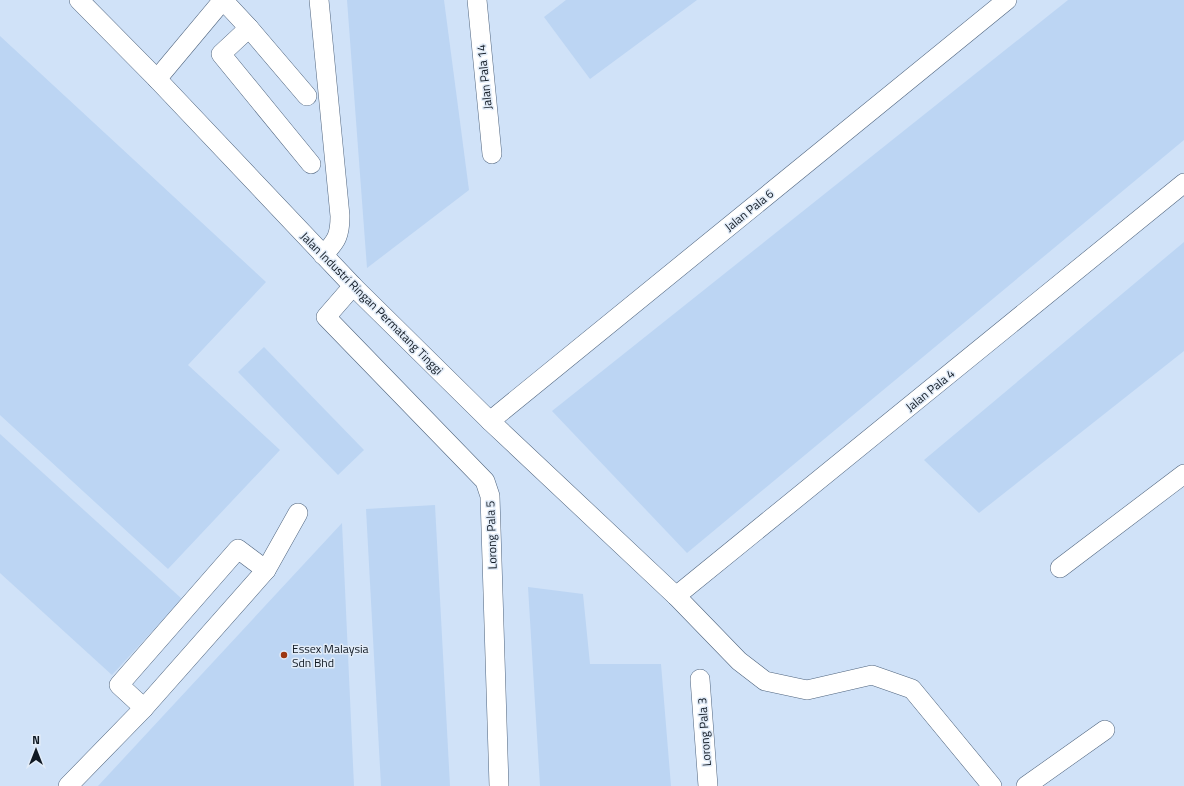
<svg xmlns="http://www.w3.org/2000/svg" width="1184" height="786" viewBox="0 0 1184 786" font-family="'Titillium Web',sans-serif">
	<rect width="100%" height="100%" fill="#e2ecf8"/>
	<rect fill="#d0e2f8" x="0" y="0" width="1184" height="786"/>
	<g fill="#bcd5f3">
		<path d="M347 0H444L469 190 367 268Z"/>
		<path d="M566 0H697L590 79 544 17Z"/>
		<path d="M1068 0H1184V140L687 553 552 411Z"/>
		<path d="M0 36 266 282 188 365 280 450 168 569 0 415Z"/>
		<path d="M1184 242V351L979 513 924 460Z"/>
		<path d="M264 347 364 450 338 475 238 372Z"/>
		<path d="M0 434 182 599 112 675 0 573Z"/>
		<path d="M435 505 450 786H381L366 509Z"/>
		<path d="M342 523 354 786H98Z"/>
		<path d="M528 587 583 594 590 664H661L671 786H540Z"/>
	</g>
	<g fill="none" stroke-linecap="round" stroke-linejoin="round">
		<g stroke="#4f647e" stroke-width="20">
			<g id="minor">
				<path d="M79 0 157 79 353 286 490 421 676 596 739 661 765 681 807 690 872 675 912 689 992 786"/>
				<path d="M223 0 249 28 307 96"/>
				<path d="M319 0 340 216C340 235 337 241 323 255"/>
				<path d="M477 0 492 154"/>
				<path d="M249 28 221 54 311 164"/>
				<path d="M157 79 223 0"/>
				<path d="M353 286 326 317 485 481 490 496 499 786"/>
				<path d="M490 421 1007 0"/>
				<path d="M1060 568 1184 474"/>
				<path d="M676 596 1184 183"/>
				<path d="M700 679 708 786"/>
				<path d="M144 708 119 685 238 549 266 570"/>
				<path d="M68 786 144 708 266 570 298 513"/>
				<path d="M1026 786 1105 730"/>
			</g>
		</g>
		<use href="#minor" stroke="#fff" stroke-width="19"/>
	</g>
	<circle fill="#9d3710" stroke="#e2ecf8" stroke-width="1.5" cx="284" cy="655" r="4"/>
	<g text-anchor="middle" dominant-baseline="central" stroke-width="3" stroke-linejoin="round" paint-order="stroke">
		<g font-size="12" fill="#101923" stroke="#e2ecf8">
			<text transform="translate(484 77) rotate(-96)">Jalan Pala 14</text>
			<text transform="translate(749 210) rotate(-39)">Jalan Pala 6</text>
			<text transform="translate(372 303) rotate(45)">Jalan Industri Ringan Permatang Tinggi</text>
			<text transform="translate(930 390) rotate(-39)">Jalan Pala 4</text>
			<text transform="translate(491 535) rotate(-92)">Lorong Pala 5</text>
			<text transform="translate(704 732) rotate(-94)">Lorong Pala 3</text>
		</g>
		<g font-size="12" fill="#101923" stroke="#e2ecf8" text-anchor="start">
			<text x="292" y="648">Essex Malaysia<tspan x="292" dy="14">Sdn Bhd</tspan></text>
		</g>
	</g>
	<g transform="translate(36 750)" stroke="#e2ecf8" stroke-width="3" paint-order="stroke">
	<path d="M0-3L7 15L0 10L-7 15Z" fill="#101923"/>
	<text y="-6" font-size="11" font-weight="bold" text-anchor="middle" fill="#101923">N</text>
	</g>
</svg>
